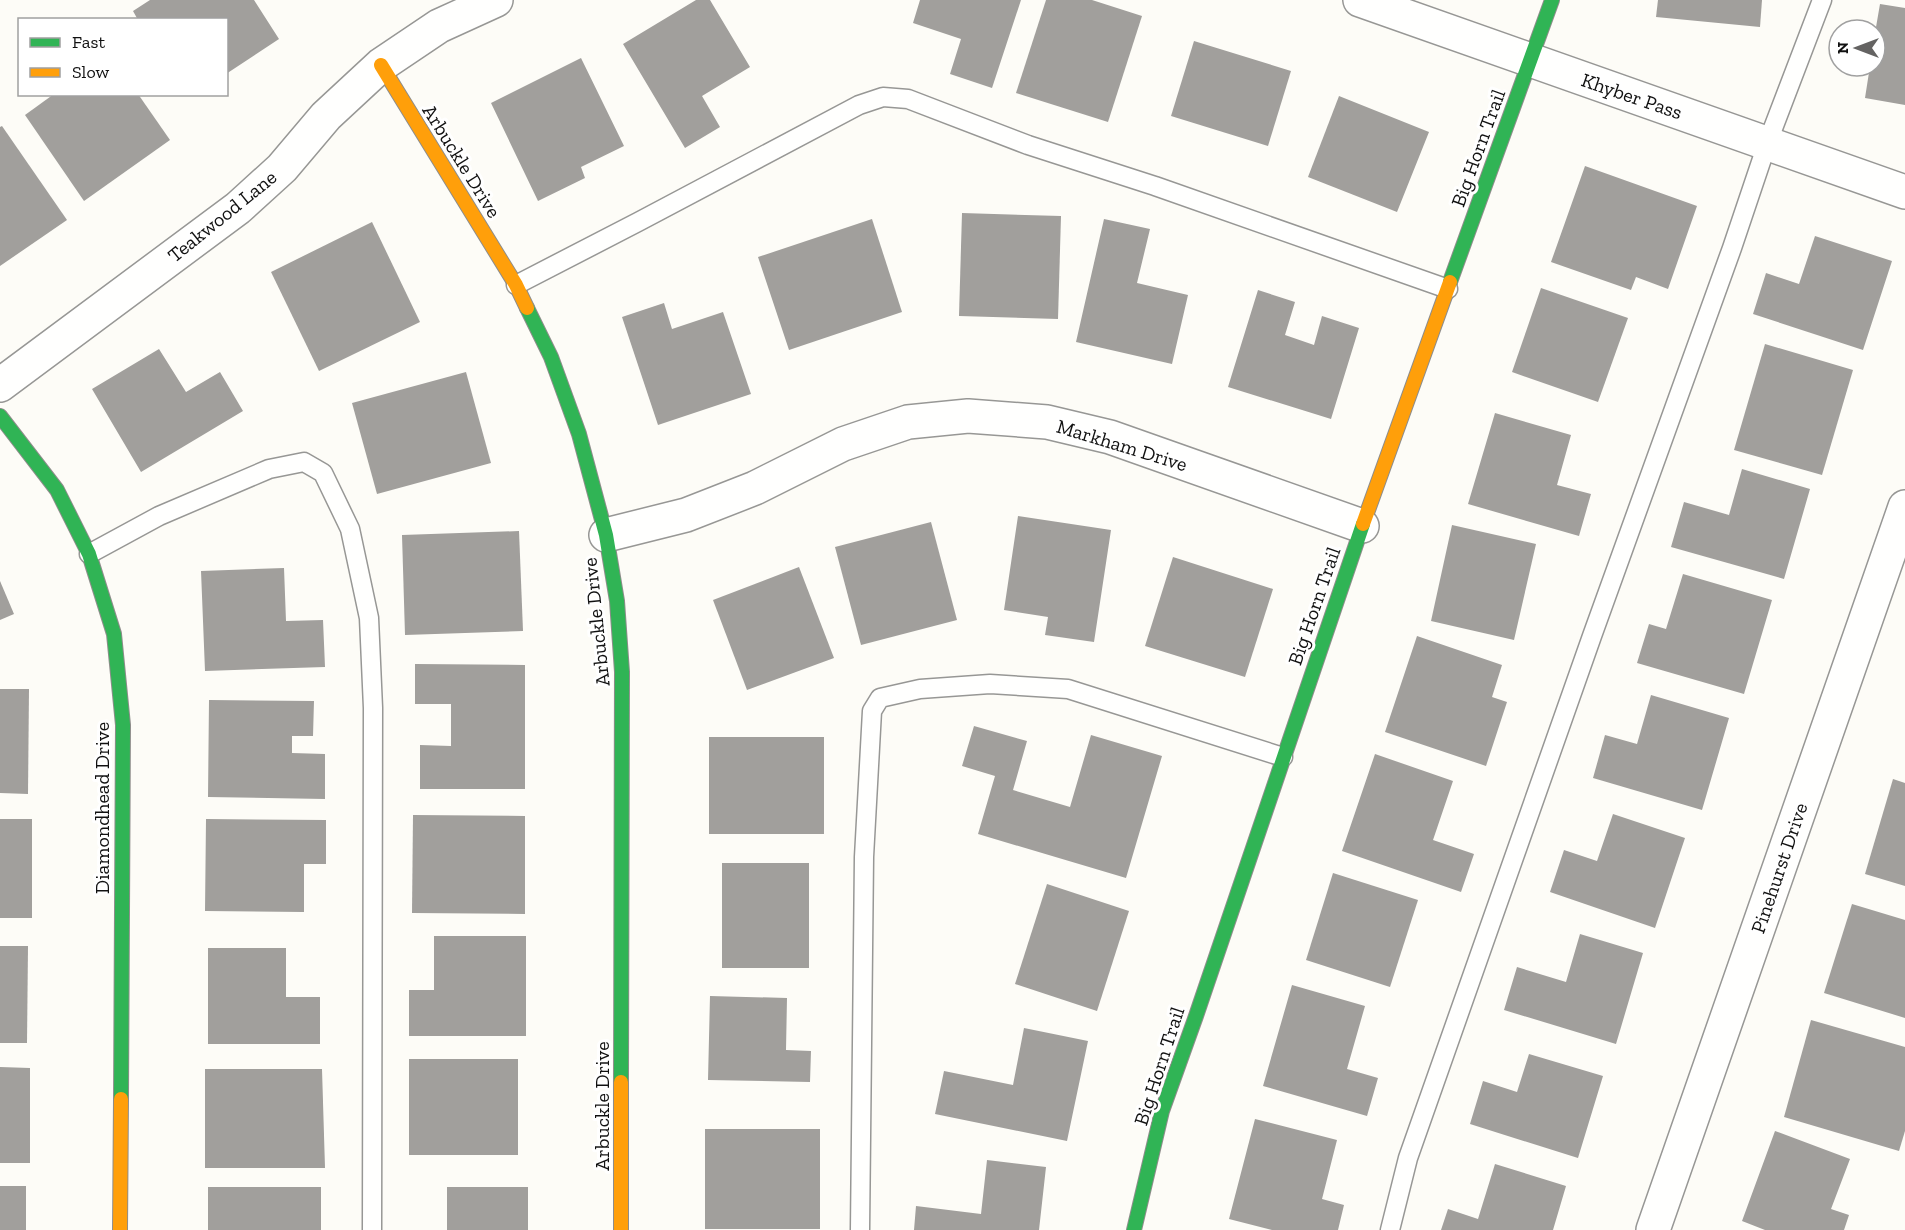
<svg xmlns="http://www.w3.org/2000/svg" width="1905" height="1230" viewBox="0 0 1905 1230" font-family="'Zilla Slab',serif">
	<rect width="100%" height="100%" fill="#fdfcf7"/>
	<g fill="#a19f9c">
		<path d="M150 0H254L279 39 226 74V20H138L133 11Z"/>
		<path d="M696 0H710L750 67 702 96 720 127 685 148 623 44Z"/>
		<path d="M920 0H1021L992 88 950 74 961 39 913 23Z"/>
		<path d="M1046 0H1092L1142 16 1108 122 1016 93Z"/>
		<path d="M1658 0H1762L1760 27 1656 17Z"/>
		<path d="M1880 4 1905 8V105L1865 98 1870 66H1875V33Z"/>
		<path d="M1194 41 1291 71 1268 146 1171 116Z"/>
		<path d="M581 58 624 146 581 167 585 178 538 201 491 103Z"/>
		<path d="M54 94H138L170 140 84 201 25 115Z"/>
		<path d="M1339 96 1429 132 1397 212 1308 177Z"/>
		<path d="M2 126 67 220 0 266V127Z"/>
		<path d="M1585 166 1697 206 1668 289 1636 277 1631 290 1551 262Z"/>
		<path d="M962 213 1061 216 1058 319 959 316Z"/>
		<path d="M872 219 902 312 789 350 758 257Z"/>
		<path d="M1104 219 1150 229 1137 283 1188 295 1172 364 1076 342Z"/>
		<path d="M372 222 420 322 319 371 271 272Z"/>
		<path d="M1815 236 1892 261 1863 350 1753 314 1766 273 1799 284Z"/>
		<path d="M1541 288 1628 318 1598 402 1512 372Z"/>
		<path d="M1258 290 1295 302 1285 335 1314 345 1322 316 1359 328 1331 419 1228 387Z"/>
		<path d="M664 303 672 329 723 312 751 394 658 425 622 317Z"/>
		<path d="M1765 344 1853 370 1822 475 1734 450Z"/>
		<path d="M159 349 186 392 220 372 243 411 141 472 92 389Z"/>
		<path d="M466 372 491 463 377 494 352 403Z"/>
		<path d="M1495 413 1571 435 1557 485 1591 494 1579 536 1468 504Z"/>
		<path d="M1742 469 1810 489 1784 579 1671 547 1684 502 1729 515Z"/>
		<path d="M1018 516 1111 530 1094 642 1045 635 1048 617 1004 610Z"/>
		<path d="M931 522 957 620 861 645 835 547Z"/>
		<path d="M1452 525 1536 544 1514 640 1431 621Z"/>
		<path d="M519 531 523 631 405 635 402 535Z"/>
		<path d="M1173 557 1273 589 1245 677 1145 646Z"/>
		<path d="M799 567 834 658 747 690 713 600Z"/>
		<path d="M284 568 286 621 323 620 325 667 205 671 201 571Z"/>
		<path d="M1683 574 1772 600 1744 694 1637 663 1649 624 1666 629Z"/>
		<path d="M0 581 14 614 0 620Z"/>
		<path d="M1417 636 1502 665 1492 697 1507 702 1486 766 1385 732Z"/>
		<path d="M415 664 525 665V789H420V745L451 746V704H415Z"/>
		<path d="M0 689H29L28 794 0 793Z"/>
		<path d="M1651 695 1729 718 1702 810 1593 778 1605 735 1637 744Z"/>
		<path d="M209 700 314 701 313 736H292V753L325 754V799L208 797Z"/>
		<path d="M974 726 1027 741 1013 790 1070 807 1091 735 1162 756 1126 878 978 834 995 776 962 766Z"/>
		<rect x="709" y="737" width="115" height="97"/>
		<path d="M1375 754 1453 781 1433 840 1474 854 1461 892 1342 851Z"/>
		<path d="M1893 779 1905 783V886L1865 874Z"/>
		<path d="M1613 814 1685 838 1655 928 1550 892 1564 850 1597 861Z"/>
		<path d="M413 815 525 816V914L412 913Z"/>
		<rect x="0" y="819" width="32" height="99"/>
		<path d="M206 819 326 820V864H304V912L205 911Z"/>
		<rect x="722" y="863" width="87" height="105"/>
		<path d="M1333 873 1418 900 1390 987 1306 960Z"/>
		<path d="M1047 884 1129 911 1097 1011 1015 984Z"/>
		<path d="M1852 904 1905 920V1018L1824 993Z"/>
		<path d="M1580 934 1643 953 1616 1044 1504 1010 1517 967 1566 982Z"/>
		<path d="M434 936H526V1036H409V990H434Z"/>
		<path d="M0 946H28L27 1043H0Z"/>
		<path d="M208 948H286V997H320V1044H208Z"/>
		<path d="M1292 985 1365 1006 1347 1069 1378 1078 1367 1116 1263 1086Z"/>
		<path d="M710 996 787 998 786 1050 811 1051 810 1082 708 1080Z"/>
		<path d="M1811 1020 1905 1047V1131L1899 1151 1784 1117Z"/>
		<path d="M1024 1028 1088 1041 1067 1141 935 1114 944 1071 1013 1085Z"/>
		<path d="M1529 1054 1603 1076 1578 1158 1470 1124 1483 1081 1517 1092Z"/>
		<rect x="409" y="1059" width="109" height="96"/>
		<path d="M0 1067 30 1068V1163H0Z"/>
		<path d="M205 1069H322L325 1168H205Z"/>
		<path d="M1255 1119 1337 1140 1322 1199 1344 1205 1338 1230H1272L1229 1219Z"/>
		<rect x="705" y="1129" width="115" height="100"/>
		<path d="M1775 1131 1850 1159 1831 1209 1849 1215 1844 1230H1765L1742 1221Z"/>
		<path d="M987 1160 1046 1167 1039 1230H914L916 1206 981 1214Z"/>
		<path d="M1495 1164 1566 1186 1553 1230H1441L1448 1209 1478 1219Z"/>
		<rect x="0" y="1186" width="26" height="44"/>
		<rect x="208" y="1187" width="113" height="43"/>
		<rect x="447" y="1187" width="81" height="43"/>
	</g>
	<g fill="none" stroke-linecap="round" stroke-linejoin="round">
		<g stroke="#979795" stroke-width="21">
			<g id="lane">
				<path d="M516 285 638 222 859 105 883 97 908 99 1028 145 1155 186 1448 289"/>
				<path d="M89 554 159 516 269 469 304 462 323 473 350 529 369 618 373 708 372 1230"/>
				<path d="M860 1230 864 857 872 711 880 698 920 689 990 684 1068 689 1283 757"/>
				<path d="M1390 1230 1408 1158 1592 636 1732 248 1767 144 1822 0"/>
			</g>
		</g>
		<g stroke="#979795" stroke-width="36">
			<g id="street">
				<path d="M1360 0 1905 192"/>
				<path d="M0 385 238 208 282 168 326 116 381 65 439 26 496 0"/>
				<path d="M606 535 686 515 755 488 843 444 908 422 968 416 1047 422 1110 437 1362 526"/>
				<path d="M1653 1230 1905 507"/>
			</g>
		</g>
		<g stroke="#8e8d8b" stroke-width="16">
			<g id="fast">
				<path d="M1450 282 1552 0"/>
				<path d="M527 308 551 357 579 434 606 535 617 601 622 672 621 1082"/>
				<path d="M0 416 57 490 89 554 114 634 123 725 121 1099"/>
				<path d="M1134 1230 1162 1111 1196 1016 1363 524"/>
			</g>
		</g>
		<g stroke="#8e8d8b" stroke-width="16">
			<g id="slow">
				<path d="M381 65 516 285 527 308"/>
				<path d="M1363 524 1450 282"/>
				<path d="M120 1230 121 1099"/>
				<path d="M621 1230V1082"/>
			</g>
		</g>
		<use href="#lane" stroke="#fffffe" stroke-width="18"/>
		<use href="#street" stroke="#fffffe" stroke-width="33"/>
		<use href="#fast" stroke="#30b455" stroke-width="14"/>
		<use href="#slow" stroke="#ff9f0a" stroke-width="14"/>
	</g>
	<g text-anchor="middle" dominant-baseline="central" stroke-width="6" stroke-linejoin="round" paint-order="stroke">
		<g font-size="20" fill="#111" stroke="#fff">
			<text transform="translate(1632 96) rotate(19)">Khyber Pass</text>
			<text transform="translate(1478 148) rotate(-70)">Big Horn Trail</text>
			<text transform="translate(462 161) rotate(58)">Arbuckle Drive</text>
			<text transform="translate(222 216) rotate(-39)">Teakwood Lane</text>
			<text transform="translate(1122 445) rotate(17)">Markham Drive</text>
			<text transform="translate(1314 606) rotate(-71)">Big Horn Trail</text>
			<text transform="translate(596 622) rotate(-96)">Arbuckle Drive</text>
			<text transform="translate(102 808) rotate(-90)">Diamondhead Drive</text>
			<text transform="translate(1779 868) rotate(-71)">Pinehurst Drive</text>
			<text transform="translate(1159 1066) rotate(-72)">Big Horn Trail</text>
			<text transform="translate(602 1106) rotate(-90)">Arbuckle Drive</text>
		</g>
	</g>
	<rect x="18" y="18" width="210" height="78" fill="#ffffff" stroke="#a0a0a0" stroke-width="1.5"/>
	<rect x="30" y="38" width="30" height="9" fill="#30b455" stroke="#a0a0a0" stroke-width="1.5"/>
	<text x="72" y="48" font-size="18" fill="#111111">Fast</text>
	<rect x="30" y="68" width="30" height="9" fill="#ff9f0a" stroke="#a0a0a0" stroke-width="1.5"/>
	<text x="72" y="78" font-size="18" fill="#111111">Slow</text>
	<g transform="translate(1857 48) rotate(270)"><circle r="28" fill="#ffffff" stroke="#a0a0a0" stroke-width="1.5"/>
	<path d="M0-4.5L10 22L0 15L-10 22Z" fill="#646362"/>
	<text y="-9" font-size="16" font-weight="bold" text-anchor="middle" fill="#111111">N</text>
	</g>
</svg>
